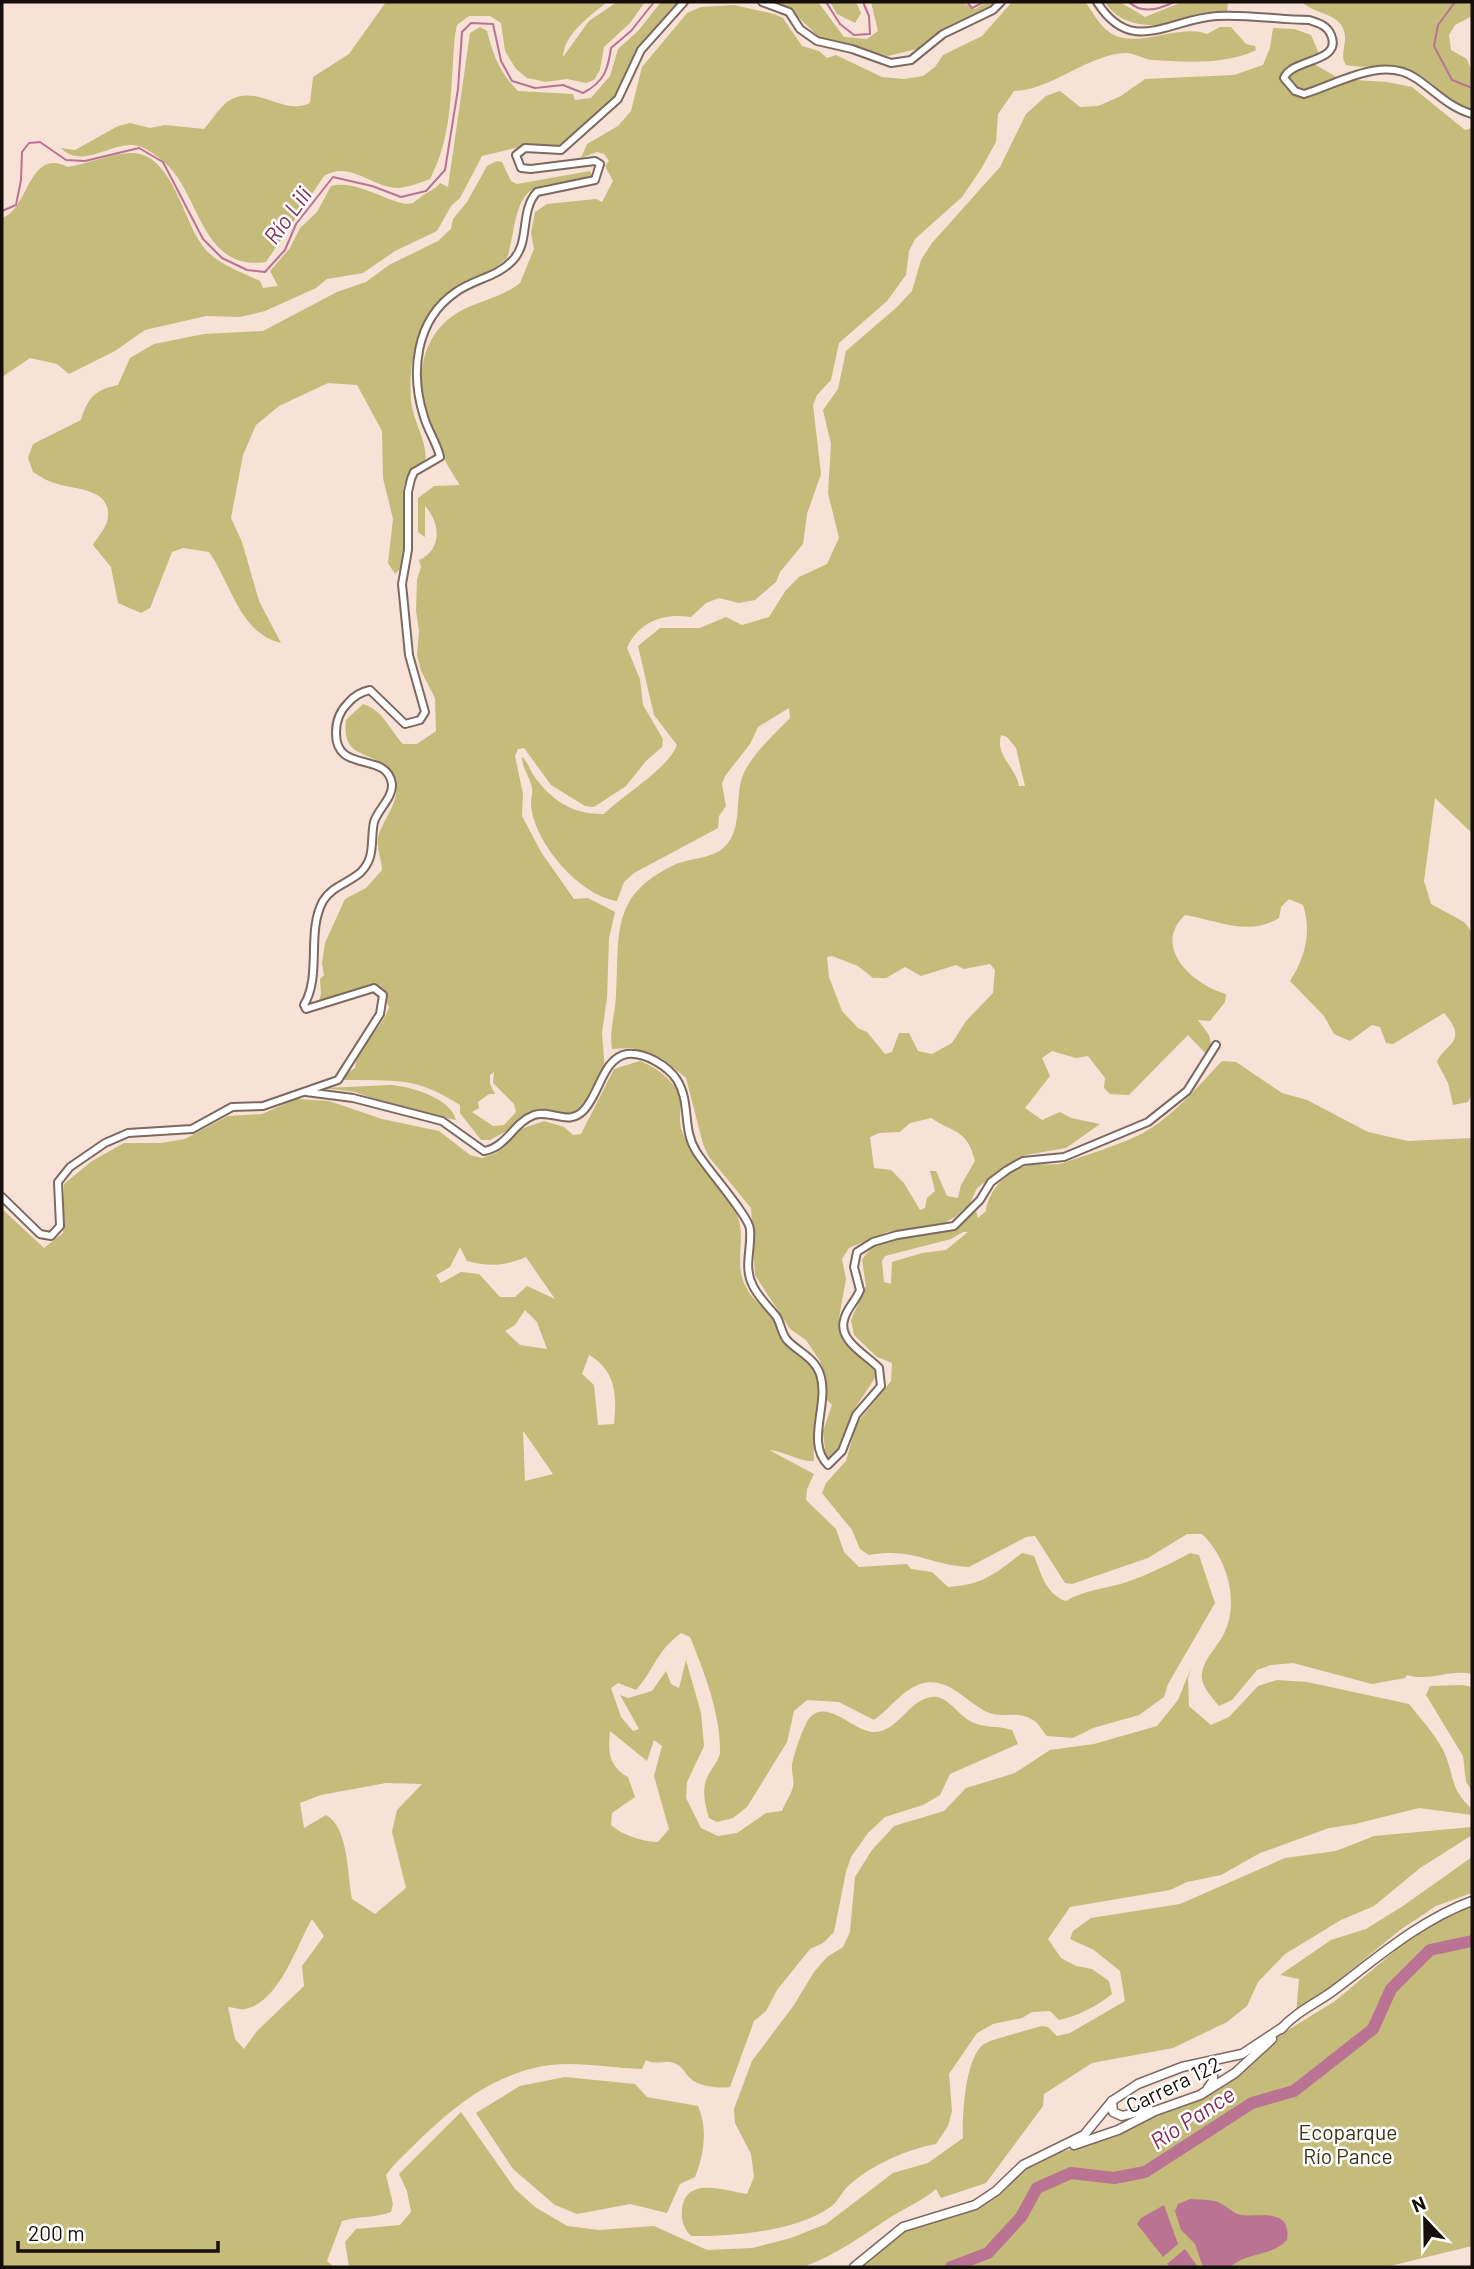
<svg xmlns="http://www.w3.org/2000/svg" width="1474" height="2269" viewBox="0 0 1474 2269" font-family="Barlow,sans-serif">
	<rect width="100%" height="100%" fill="#f8e1d6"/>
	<g fill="#c5bb7a" fill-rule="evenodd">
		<path d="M386 2H607C590 16 564 34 563 57L589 21 617 2H645L630 23 604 47 600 70 594 80 586 83 567 79 546 82 527 78 516 69 505 51 501 23 490 16H469L457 25 455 35C450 85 454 133 430 179 419 183 409 187 398 188 372 188 350 160 324 176L266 262C201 272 200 193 165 163 156 155 145 146 132 145 109 144 81 169 61 148L75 150 118 126 130 123 150 128 165 125 204 129C212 120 221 105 230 100 258 84 283 116 310 103L313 77 349 54Z"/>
		<path d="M661 2H687L643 42 610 108 555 148 523 146 482 156 460 198 451 206 437 231 395 251 363 273 327 279 316 288 265 311 240 317 206 316 145 330 115 351 69 374 57 364 30 358 2 377V218C29 210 28 147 68 167 88 164 111 153 132 153 175 154 183 227 208 252 220 265 244 273 260 281L263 288 278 286 270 271 290 248 300 228 317 212 331 186C359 178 396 209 413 203 416 201 419 198 422 196 429 191 435 190 440 183L448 187 470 33 480 27 487 31C493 55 500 73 518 91L573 94 575 100 591 98 610 76 618 49 638 31Z"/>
		<path d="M776 2H818L844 37 867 39 878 31 871 2H962L975 9 987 2H999L948 26 921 48 888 56 819 37 795 14Z"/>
		<path d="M830 2H856L861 13 855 23 837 14Z"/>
		<path d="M1012 2H1085C1093 12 1099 25 1109 32 1136 51 1178 23 1207 34L1220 27H1231L1246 44 1255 46 1256 50C1226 65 1184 62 1152 60 1143 59 1135 53 1126 53 1088 54 1050 91 1014 91L998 114 996 142 981 169 962 197 915 239 909 251 906 275 887 301 839 343 831 380 817 395 813 405 821 474 807 514 803 544 780 572 776 582 755 600 739 603 719 598 706 603 691 617C664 613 639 621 627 648L640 679 643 705 663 739 662 747 646 761 626 786 594 807 585 806 551 785 524 748 518 749 515 756 523 794 522 816 541 852 574 899 588 898 615 912 609 938 607 998 602 1033 605 1071 587 1102 570 1114 542 1112 490 1140H481L460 1113V1105C415 1076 395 1081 344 1080L345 1074 355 1068C358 1044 382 1030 389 1007L380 987 365 988 347 1000 317 1007 321 994 320 979 324 975 322 963 325 943 345 899 366 888 382 870C382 860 376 847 378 838 383 817 404 800 393 777 378 746 341 765 346 720L363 704C383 710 389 729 403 744H417L436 731 435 698 421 671 417 655 419 631 416 611 417 580 421 567 419 560C442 550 441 523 425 506V537L418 532V498L434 486 460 485C427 437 395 353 457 313 477 301 502 298 520 283L534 249 531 233 535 212 547 204 596 199 602 202 613 181 605 166 609 161 604 154 597 152 581 158 587 144 618 126 631 111 642 67 687 13 701 7 734 5 774 14 783 18 802 46 819 51 827 58 836 55 882 77 904 79 923 76 935 67 943 55 982 36ZM494 1072 493 1083 514 1104 516 1112 504 1125 493 1126 472 1112 479 1108 478 1102 489 1094H495L490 1084V1075Z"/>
		<path d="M1105 2H1120L1145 17 1182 2H1228L1227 13C1190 19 1130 42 1105 2Z"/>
		<path d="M1302 2H1472V16L1455 25 1449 35 1451 50 1467 59 1472 72V112C1451 105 1441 89 1423 77 1401 62 1371 70 1346 65 1339 53 1348 44 1344 31 1339 13 1314 14 1302 2Z"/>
		<path d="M1273 28 1294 29 1311 35 1319 54 1314 64 1340 79 1387 82 1412 87 1465 130 1472 128V833L1435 798 1424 881 1431 904 1464 922 1472 932V1094L1468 1102 1453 1105 1448 1083 1437 1062C1444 1044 1470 1042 1444 1013L1393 1044 1386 1043 1380 1027 1372 1025 1350 1041 1334 1034 1324 1016 1290 981C1305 958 1312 932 1303 905L1289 899 1281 907 1279 918C1248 937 1217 920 1185 915 1151 947 1193 985 1226 994L1225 1002 1210 1021 1198 1020 1209 1035 1212 1048 1207 1055 1188 1035 1129 1095 1110 1094 1104 1088 1105 1078 1088 1056 1076 1058 1052 1051 1042 1058 1050 1076 1025 1108 1042 1120 1060 1112 1071 1118 1100 1124 1066 1148 1026 1155 1006 1167 977 1188 970 1203 955 1217 944 1223 887 1232 849 1248 842 1259 846 1279 839 1318 847 1344 874 1364 878 1373 854 1410 836 1456 826 1460 823 1431 832 1405 827 1400 820 1361 806 1340 790 1329 755 1275 751 1208 709 1157 703 1144 686 1078 663 1059 632 1048 612 1049C609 1031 615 1015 616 996 620 935 609 896 674 865 691 857 715 860 728 843 741 826 736 801 741 781 747 758 774 735 790 718L789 708 758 727 750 744 725 776 722 784 726 806 719 816 718 828 634 873 624 882 617 901C580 896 533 842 531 804 531 799 533 793 532 788 530 777 522 768 522 757 528 762 529 769 534 776 551 800 573 815 604 814 623 795 668 769 677 745L654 715 638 646 660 628H700L726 617 742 625 769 617 786 590 799 577 827 564 839 538 828 493 831 444 823 410 838 389 846 351 897 307 912 291 921 260 932 243 1000 167 1026 114 1046 96 1060 91 1080 107 1098 106 1121 96 1145 79 1234 75 1263 65 1270 48ZM1001 735 1007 737 1016 748 1025 786H1019C1016 767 995 756 1001 735ZM832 956 858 966 873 978H886L905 967 921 976 956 965 964 969 990 964 995 970 993 993 966 1021 952 1043 932 1054 918 1051 909 1033H899L892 1052 885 1054 867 1032 858 1028 842 1011 829 977 827 957ZM931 1118C955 1134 967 1129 975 1161L961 1185 958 1198 947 1196 936 1171H930L935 1191 927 1198 925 1208 920 1210 904 1183 891 1170 874 1168 870 1137 879 1133 900 1132 910 1123Z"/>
		<path d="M497 161 502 162 511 181 517 184 590 171 592 176C574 183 556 181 538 187 513 194 515 237 507 258 492 272 474 278 456 288 418 311 408 360 411 401 413 422 429 444 425 463 395 481 404 495 405 525 406 539 403 554 401 568L395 574 388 563 393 519 383 478 382 431 357 385 328 383 279 406 256 425 243 455 231 518 242 542 259 601 281 643C240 634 231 583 209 552L183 548 172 552 150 608 141 613 118 603 111 567 93 545C97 538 105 529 107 522 115 488 76 490 58 484 49 482 41 477 33 472L28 458 33 444 81 420C88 397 95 390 118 385L130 358 154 344 204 334 263 331 337 292 366 282 389 265 438 241 451 229 453 219 467 202 487 166Z"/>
		<path d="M640 1061C655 1067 668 1076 677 1090 684 1102 677 1117 682 1131 695 1163 726 1188 737 1215 747 1238 733 1264 746 1287 752 1299 761 1305 770 1315 777 1323 778 1335 785 1343 794 1354 809 1358 815 1372 823 1391 812 1436 814 1461 799 1462 785 1451 769 1450L814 1474 807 1489 806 1500 836 1529 844 1552 859 1567 907 1564 911 1569 932 1572 948 1587C983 1585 995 1574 1022 1553L1034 1556C1041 1573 1046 1595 1066 1601 1084 1590 1104 1589 1124 1583 1147 1575 1168 1565 1190 1553L1199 1555 1215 1603 1168 1684 1164 1697 1139 1715 1093 1728 1073 1738 1047 1736C1042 1731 1039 1723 1033 1720 1019 1710 1003 1719 987 1712 965 1701 947 1675 920 1684 901 1691 890 1709 874 1720L839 1702 807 1700 794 1711 787 1742 747 1807 733 1818 717 1822 709 1818C704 1802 701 1786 710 1772 714 1766 719 1759 720 1753 721 1715 704 1671 690 1637L681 1633C656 1651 653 1672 636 1690L618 1683 611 1688 621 1717 633 1731 639 1729 620 1695 628 1698 652 1691 666 1671 671 1684 679 1688 686 1660 701 1713 704 1746 687 1782 686 1798 701 1828 718 1836 737 1833 766 1813 782 1811C785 1803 791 1795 793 1787 795 1780 791 1772 792 1765 794 1754 802 1730 808 1720 826 1695 855 1734 875 1732 899 1731 909 1699 932 1697 946 1695 956 1712 967 1719 981 1729 997 1725 1012 1730L1018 1744 950 1774 940 1795 923 1805 885 1817 868 1833 851 1857 846 1872 834 1932 823 1943 810 1949 777 1990 766 2011 754 2021 730 2087C719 2089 699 2086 691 2079 684 2073 684 2067 674 2063 664 2059 656 2066 646 2060L642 2069C607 2068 568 2059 534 2068 474 2083 434 2125 393 2166L386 2175 393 2204 391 2212C374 2218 359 2216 342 2221L327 2261 334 2267H2V1209L44 1248 63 1233 64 1184 92 1161 124 1143H161L185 1139 228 1116 262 1114 296 1099 329 1101 382 1119 439 1131 470 1155 482 1158 496 1153 521 1129 544 1121 564 1127 573 1135 581 1134 614 1069ZM460 1247 467 1261C490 1267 504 1266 526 1257L555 1299 527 1286 515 1297H500L479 1274 461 1272 441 1283 436 1275 450 1267ZM525 1310 537 1322 547 1349 520 1345 505 1331 515 1325ZM589 1355C616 1371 617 1395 614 1424L598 1425 594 1385 582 1374ZM523 1432H524L553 1474 525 1481ZM610 1731 647 1761 654 1740 662 1746 654 1776 669 1829 658 1842C643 1842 622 1835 611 1825L612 1813 635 1797 628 1777C608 1766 608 1750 610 1731ZM386 1783 422 1784 397 1810 392 1832 406 1888 375 1914 352 1899C347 1874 349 1828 326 1815L304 1828 300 1803 321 1795ZM312 1919 324 1936 302 1966 304 1986 257 2031 244 2049 235 2039 228 2007C232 2007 239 2010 244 2009 279 2004 297 1944 312 1919Z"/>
		<path d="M1222 1061 1236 1062 1282 1093 1307 1100 1368 1132 1408 1141 1472 1138V1674C1450 1669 1429 1682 1407 1675L1405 1678 1372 1684 1293 1663 1271 1665 1257 1670 1232 1700 1219 1706C1211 1696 1200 1686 1202 1673 1204 1660 1214 1650 1221 1639 1241 1607 1229 1560 1202 1534H1187L1148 1558 1072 1584 1065 1583 1035 1536 1026 1537 969 1567C930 1565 913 1547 869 1555L860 1549 852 1530 822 1493 826 1483 846 1461 857 1423 891 1381 892 1363 877 1357 854 1335 851 1320 866 1286 862 1260C885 1224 944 1236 976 1211L978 1218 986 1211C989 1189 1008 1169 1031 1165 1041 1163 1053 1166 1063 1163 1084 1156 1125 1143 1143 1133 1174 1116 1198 1086 1222 1061ZM963 1232H968L946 1250 922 1253 892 1262 891 1284 884 1282 882 1261 885 1256 951 1239Z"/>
		<path d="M390 1085C410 1086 451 1098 456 1120L396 1107 355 1092 324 1088Z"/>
		<path d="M1191 1668 1188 1678 1189 1706 1211 1725 1229 1717 1258 1686 1277 1680 1307 1682 1409 1704C1421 1719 1434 1733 1443 1750 1456 1777 1448 1787 1472 1809V1815L1419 1808 1355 1824 1329 1828 1260 1853 1221 1875 1187 1882 1170 1890 1070 1907 1048 1939 1061 1958 1076 1966 1092 1969 1109 1981 1112 1994C1097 2006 1078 2016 1059 2020L1050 2011 1032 2012 1022 2018 993 2024 977 2033 949 2074 952 2111 948 2126 936 2144C905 2150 873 2164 849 2185 842 2191 839 2200 832 2206 798 2231 733 2237 691 2236 684 2228 681 2221 682 2210 685 2175 725 2191 747 2194L754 2177 751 2154 735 2123 734 2109 752 2061 794 2005 814 1972 827 1957 843 1947 850 1932 855 1877 872 1850 894 1826 944 1811 966 1788 1015 1773 1050 1750 1094 1744 1157 1726 1178 1700Z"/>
		<path d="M1462 1685 1472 1687V1791L1466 1782 1463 1756 1426 1695 1430 1686Z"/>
		<path d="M1472 1827V1835L1420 1868 1374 1906 1341 1920 1285 1954 1258 1982 1247 2006 1227 2022 1173 2048 1092 2063 1044 2094 1043 2106 986 2183 941 2198 936 2189C923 2200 909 2206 894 2215 864 2234 837 2255 803 2267H349L345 2242 356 2229 400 2225 411 2212 407 2191 399 2174 461 2112 515 2189 535 2207 567 2226 599 2230 654 2226 707 2250 752 2248 791 2238 826 2224 893 2173 928 2163 963 2138C962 2116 965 2057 984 2044 987 2041 1035 2028 1042 2026L1048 2027 1057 2036 1070 2033 1125 2001 1120 1971 1094 1950 1070 1939 1073 1931 1091 1918 1180 1904 1285 1858 1336 1851 1374 1836Z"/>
		<path d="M1472 1857V1893L1436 1906 1400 1930 1296 2015 1299 1979 1280 1975 1331 1940 1366 1929 1403 1906Z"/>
		<path d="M1472 1906V2246L1386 2267H854L888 2236 975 2204 1036 2159 1101 2141 1222 2086 1249 2067 1280 2035 1335 2001 1408 1940 1450 1914Z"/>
		<path d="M565 2077 635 2084 647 2097 698 2106C708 2128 704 2155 695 2177L680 2184 667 2213 630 2204 577 2214 555 2205 513 2169 476 2113 520 2086Z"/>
	</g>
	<g fill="#ba7393">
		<path d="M1190 2199C1199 2200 1210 2199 1218 2202 1225 2205 1231 2211 1237 2214 1255 2220 1292 2204 1287 2240 1271 2257 1247 2252 1230 2267H1203L1195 2244 1181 2230 1175 2211 1178 2204Z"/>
		<path d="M1164 2205 1178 2244 1163 2257 1137 2224 1141 2218Z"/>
		<path d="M1185 2249 1198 2267H1171L1167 2264Z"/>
	</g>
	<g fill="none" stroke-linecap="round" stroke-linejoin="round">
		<g stroke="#ba7393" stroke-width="2">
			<path d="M826 2 840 24 854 35 870 34 869 16 863 2"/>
			<path d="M967 2 972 8 984 2"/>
			<path d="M1129 2C1142 15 1160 9 1174 2"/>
			<path d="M1455 2 1438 25 1434 46 1452 80 1472 88"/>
			<path d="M2 211 16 205 21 180 22 152 29 143 40 142 66 160 85 161 139 148 163 162 203 239 222 258 247 270 265 272 285 250 296 224 333 177 372 186 401 197 426 191 445 170 458 89 462 32 471 23 493 24 501 61 512 81 535 88 563 85 583 93C604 82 608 70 611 48L631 31 654 2"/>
		</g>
		<path stroke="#ba7393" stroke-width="12" d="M951 2267 988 2253 1021 2217 1037 2188 1071 2173 1114 2178 1145 2172 1252 2103 1294 2091 1373 2029 1391 1989 1430 1950 1472 1941"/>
		<g stroke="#7d6960" stroke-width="10">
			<g id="minor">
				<path d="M762 2 789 12 800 29 817 41 852 49 891 63 911 60 943 34 993 10 1001 2"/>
				<path d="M1097 2C1132 57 1168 19 1217 16 1247 14 1279 20 1309 20 1318 23 1327 25 1331 35 1343 63 1292 58 1284 78L1295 91 1304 94C1340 83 1383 55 1417 79 1436 92 1450 108 1472 114"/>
				<path d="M306 1092 353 1098 442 1121 484 1151C507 1147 513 1123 534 1115 552 1109 568 1127 584 1110 600 1093 603 1058 627 1054 645 1052 668 1066 677 1080 691 1102 682 1129 696 1151 706 1168 749 1216 750 1229 752 1249 743 1267 753 1286 759 1298 768 1306 776 1316 781 1323 781 1333 787 1340 798 1352 814 1357 820 1374 830 1404 805 1442 828 1465L842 1451 856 1415 881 1386 879 1368C867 1355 838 1341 844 1320 846 1309 856 1301 860 1290L854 1267 857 1252 873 1242 897 1235 954 1226 980 1200 991 1182 1007 1170 1023 1161 1064 1157 1148 1122 1187 1091 1216 1045"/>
				<path d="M2 1197 40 1234 51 1236 60 1226 58 1182 70 1167 105 1143 128 1133 192 1129 232 1107 263 1106 338 1080 380 1014 383 995 374 988 306 1009 304 1005C322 975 306 932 323 901 332 886 349 883 361 872 376 857 370 840 374 822 378 809 393 798 392 784 387 750 335 775 336 732 336 721 340 711 348 703 354 696 360 692 370 690L405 724 420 720 425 712 409 655 402 584 408 550V492L411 479 414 472 440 457C437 443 428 431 424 417 410 373 415 320 456 292 474 279 497 277 512 261 531 243 519 211 537 192L595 180 600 164 595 161 531 169 521 168 516 155 525 148 561 150 618 99 641 50 684 2"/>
			</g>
		</g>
		<g stroke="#7d6960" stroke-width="11">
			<g id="tertiary">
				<path d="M1281 2029C1296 2012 1315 2004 1333 1991 1377 1958 1420 1920 1472 1901"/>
				<path d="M1200 2064 1213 2074V2081L1208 2088"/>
				<path d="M1112 2101 1113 2112 1122 2116 1149 2109"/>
				<path d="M1074 2145 1118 2130 1155 2111 1200 2095 1235 2073 1272 2039"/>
				<path d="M854 2267 903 2227 975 2205 996 2191 1023 2165 1084 2135 1112 2101 1138 2084 1182 2067 1242 2054 1283 2027"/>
			</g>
		</g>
		<use href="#minor" stroke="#fff" stroke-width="6"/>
		<use href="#tertiary" stroke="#fff" stroke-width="8"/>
	</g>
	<g text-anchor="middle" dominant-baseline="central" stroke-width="5" stroke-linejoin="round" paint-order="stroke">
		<g font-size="21" fill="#150e0a" stroke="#fff">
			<text transform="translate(1173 2084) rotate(-26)">Carrera 122</text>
		</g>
		<g font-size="21" fill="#383311" stroke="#fff">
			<text x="1348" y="2131">Ecoparque<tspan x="1348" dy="24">Río Pance</tspan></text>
		</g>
		<g font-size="23" font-style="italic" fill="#852e5b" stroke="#fff">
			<text transform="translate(287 215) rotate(-54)">Río Lili</text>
			<text transform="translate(1192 2117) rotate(-33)">Río Pance</text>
		</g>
	</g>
	<rect width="1474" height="2269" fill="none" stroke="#150e0a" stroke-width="7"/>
	<g transform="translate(1425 2220) rotate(338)" stroke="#ffffff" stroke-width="5" paint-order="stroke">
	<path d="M0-5L12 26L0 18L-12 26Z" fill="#150e0a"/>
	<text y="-10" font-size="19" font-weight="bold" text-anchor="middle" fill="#150e0a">N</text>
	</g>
	<path d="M18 2241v10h200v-10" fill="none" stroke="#150e0a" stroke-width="3.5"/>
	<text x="28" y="2241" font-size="21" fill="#150e0a" stroke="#ffffff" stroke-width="5" paint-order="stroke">200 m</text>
</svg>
